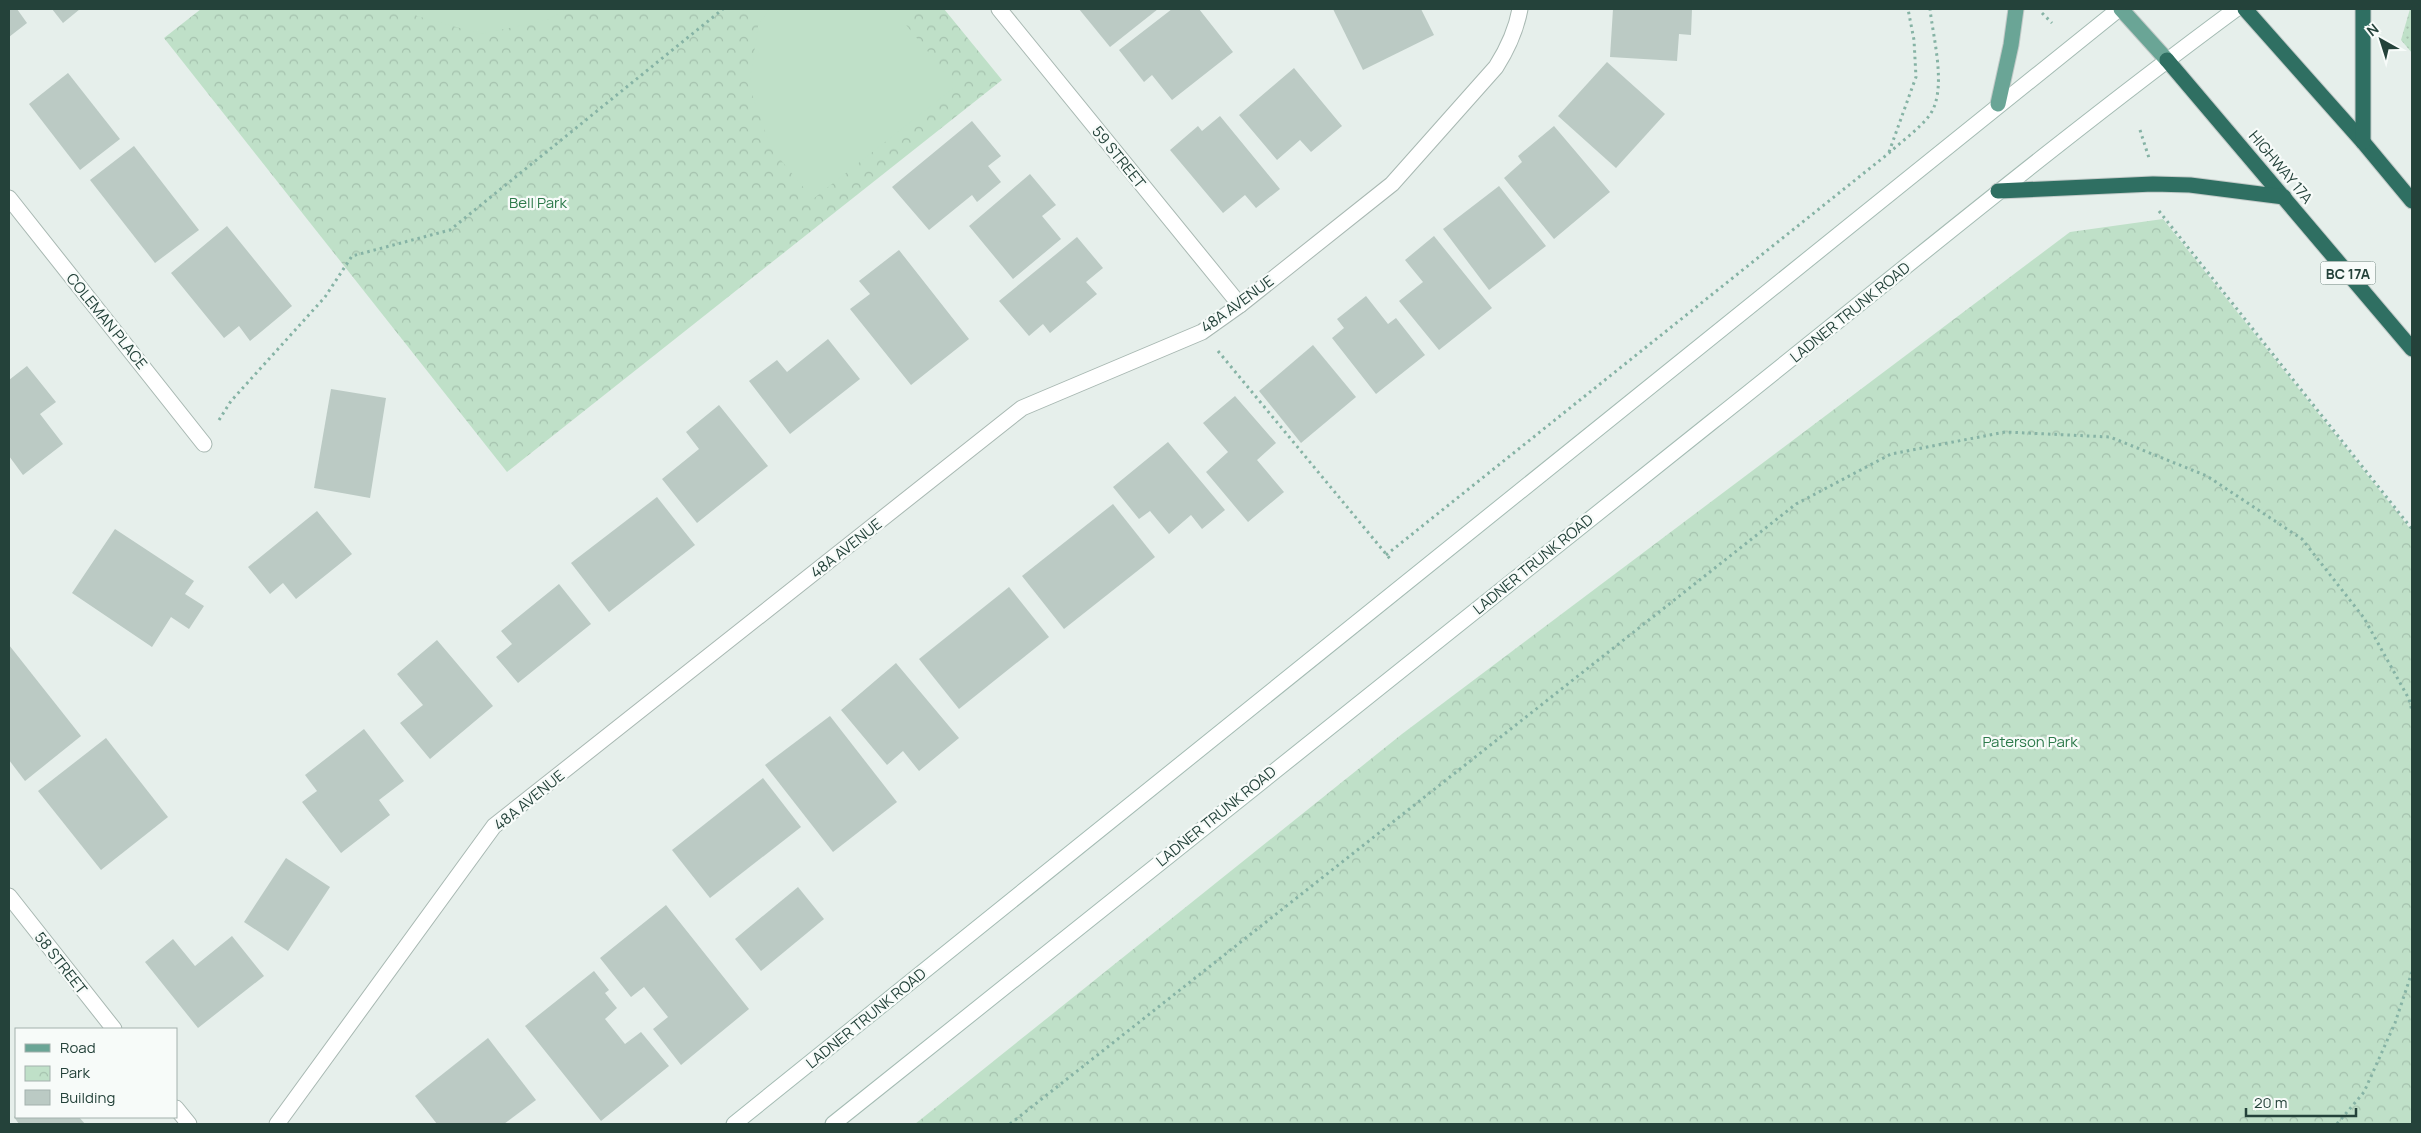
<svg xmlns="http://www.w3.org/2000/svg" width="2421" height="1133" viewBox="0 0 2421 1133" font-family="Manrope,sans-serif">
	<defs>
		<pattern id="grass-dots" width="8" height="8" patternUnits="userSpaceOnUse" patternTransform="scale(1.25)"><rect width="8" height="8" fill="#bfe0c8"/><path d="M2 2h.1M6 6h.1" fill="none" stroke="#a4c1ad" stroke-width="1.8" stroke-linecap="round"/></pattern>
		<pattern id="park-crowns" width="20" height="18" patternUnits="userSpaceOnUse" patternTransform="scale(1.25)"><rect width="20" height="18" fill="#bfe0c8"/><path d="M2 6a3 3 0 1 1 6 0M12 15a3 3 0 1 1 6 0" fill="none" stroke="#a4c1ad"/></pattern>
	</defs>
	<rect width="100%" height="100%" fill="#e6efeb"/>
	<path fill="url(#grass-dots)" d="M2410 9H2412V53L2401 40Z"/>
	<g fill="url(#park-crowns)">
		<path d="M201 9H944L1002 80 507 472 164 38Z"/>
		<path d="M2163 219 2412 531V1124H915L1402 734 2070 232Z"/>
	</g>
	<g fill="#bfe0c8">
		<path d="M409 9H567L547 20 481 34 417 16Z"/>
		<path d="M769 9H893L956 86 813 199 771 148 749 86 758 26Z"/>
	</g>
	<g fill="#bbcac4">
		<path d="M9 9H17L27 23 9 37Z"/>
		<path d="M52 9H80L63 23Z"/>
		<path d="M1079 9H1158L1110 47Z"/>
		<path d="M1172 9H1199L1233 52 1172 100 1152 75 1144 82 1119 50Z"/>
		<path d="M1333 9H1421L1434 35 1363 70Z"/>
		<path d="M1613 9H1692L1691 35 1679 34 1677 61 1610 57Z"/>
		<path d="M1607 62 1665 114 1616 168 1558 116Z"/>
		<path d="M1294 68 1342 126 1311 152 1300 140 1277 160 1239 115Z"/>
		<path d="M68 73 120 139 80 170 29 104Z"/>
		<path d="M1220 116 1280 189 1256 208 1245 195 1223 213 1170 150 1198 126 1202 131Z"/>
		<path d="M972 121 1001 156 988 166 1001 182 977 202 972 195 929 230 892 187Z"/>
		<path d="M1554 126 1610 192 1554 239 1504 178 1522 162 1518 156Z"/>
		<path d="M134 146 199 230 155 263 90 180Z"/>
		<path d="M1030 174 1056 205 1042 216 1061 239 1013 279 969 226Z"/>
		<path d="M1499 186 1546 246 1489 290 1443 229Z"/>
		<path d="M227 226 292 306 250 341 239 326 224 338 171 273Z"/>
		<path d="M1434 236 1492 308 1439 350 1399 301 1423 282 1405 260Z"/>
		<path d="M1077 237 1103 268 1086 282 1097 294 1050 333 1043 324 1029 336 999 301Z"/>
		<path d="M899 250 969 339 911 385 850 309 870 294 859 281Z"/>
		<path d="M1366 296 1388 324 1396 318 1425 355 1376 394 1332 338 1344 328 1337 319Z"/>
		<path d="M828 339 860 379 790 434 749 381 777 360 787 372Z"/>
		<path d="M1313 345 1356 397 1301 443 1259 391Z"/>
		<path d="M27 366 56 402 40 414 63 444 23 475 9 456V380Z"/>
		<path d="M331 389 386 398 370 498 314 488Z"/>
		<path d="M1235 396 1276 443 1257 460 1284 492 1248 522 1206 472 1228 452 1203 423Z"/>
		<path d="M719 405 768 466 697 523 662 479 699 449 686 432Z"/>
		<path d="M1168 442 1225 510 1202 529 1191 515 1169 534 1150 511 1139 519 1113 487Z"/>
		<path d="M657 497 695 545 609 612 571 563Z"/>
		<path d="M1113 504 1155 557 1064 629 1022 576Z"/>
		<path d="M317 511 352 554 296 599 283 583 270 594 248 567Z"/>
		<path d="M115 529 194 581 185 594 204 606 189 629 171 617 152 647 72 593Z"/>
		<path d="M559 584 591 624 518 683 496 657 512 644 501 631Z"/>
		<path d="M1009 587 1049 637 959 709 919 659Z"/>
		<path d="M437 640 493 706 430 759 400 723 423 705 397 674Z"/>
		<path d="M9 645 81 736 25 781 9 760Z"/>
		<path d="M896 663 959 738 919 771 903 751 887 765 841 710Z"/>
		<path d="M830 716 897 802 833 852 765 765Z"/>
		<path d="M364 729 404 781 379 800 390 815 341 853 302 802 317 791 305 775Z"/>
		<path d="M106 738 168 817 101 870 38 791Z"/>
		<path d="M763 778 801 827 710 898 672 850Z"/>
		<path d="M286 858 330 887 288 951 244 922Z"/>
		<path d="M798 887 824 919 761 971 735 939Z"/>
		<path d="M666 905 749 1009 681 1065 653 1029 668 1017 644 987 631 997 600 958Z"/>
		<path d="M232 936 264 976 198 1028 145 962 173 939 195 966Z"/>
		<path d="M594 971 609 990 605 993 617 1008 605 1019 625 1044 641 1032 669 1066 601 1121 525 1026Z"/>
		<path d="M488 1038 536 1100 504 1124H437L415 1096Z"/>
		<path d="M16 1115 79 1117 85 1124H19L14 1117Z"/>
	</g>
	<g fill="none" stroke-linecap="round" stroke-linejoin="round">
		<g stroke="#a8b8b2" stroke-width="17">
			<g id="minor">
				<path d="M999 9 1240 305"/>
				<path d="M9 198 204 444"/>
				<path d="M9 896 114 1029"/>
				<path d="M176 1108 189 1124"/>
				<path d="M277 1124 494 826 1022 408 1202 332 1240 305 1392 184 1496 67C1508 48 1516 31 1520 9"/>
			</g>
		</g>
		<g stroke="#a4bbb3" stroke-width="17">
			<g id="secondary">
				<path d="M734 1124 2119 9"/>
				<path d="M833 1124C1125 889 1419 655 1713 421 1887 283 2057 141 2236 9"/>
			</g>
		</g>
		<g stroke="#c2cac8" stroke-width="17">
			<g id="primary">
				<path d="M2121 9 2167 60"/>
				<path d="M1998 104 2011 45 2016 9"/>
			</g>
		</g>
		<g stroke="#c2cac8" stroke-width="17">
			<g id="motorway">
				<path d="M2245 9 2363 142 2412 201"/>
				<path d="M2363 9V142"/>
				<path d="M2167 60 2412 349"/>
				<path d="M1998 191 2153 184 2190 185 2284 197"/>
			</g>
		</g>
		<g stroke="#86b3a5" stroke-width="3" stroke-dasharray="2.5 4" stroke-linecap="butt">
			<path d="M2042 13 2052 23"/>
			<path d="M2140 130 2149 158"/>
			<path d="M1889 152 1916 77 1914 40 1908 9"/>
			<path d="M2159 211 2412 529"/>
			<path d="M1218 351 1391 560"/>
			<path d="M219 420 231 401 325 297 352 256 450 230 723 9"/>
			<path d="M1386 555 1889 153C1902 141 1918 130 1929 116 1948 91 1933 38 1930 9"/>
			<path d="M1010 1124 1796 504 1891 454 2005 432 2110 437 2207 476 2302 539 2364 618 2409 699 2412 711"/>
			<path d="M2337 1124 2364 1092 2395 1023 2412 972"/>
		</g>
		<use href="#minor" stroke="#fff" stroke-width="15"/>
		<use href="#secondary" stroke="#fff" stroke-width="15"/>
		<use href="#primary" stroke="#6aa596" stroke-width="15"/>
		<use href="#motorway" stroke="#2f6f62" stroke-width="15"/>
	</g>
	<g text-anchor="middle" dominant-baseline="central" stroke-width="4.5" stroke-linejoin="round" paint-order="stroke">
		<rect fill="#f7fbf9" stroke="#637a73" stroke-width="1" x="2320.5" y="261.5" width="55" height="23" rx="4"/>
		<g font-size="14" font-weight="bold" fill="#24423a">
			<text x="2348" y="273">BC 17A</text>
		</g>
		<g font-size="15" fill="#24423a" stroke="#f7fbf9">
			<text transform="translate(1119 157) rotate(51)">59 STREET</text>
			<text transform="translate(2281 167) rotate(50)">HIGHWAY 17A</text>
			<text transform="translate(1237 304) rotate(-36)">48A AVENUE</text>
			<text transform="translate(1850 312) rotate(-39)">LADNER TRUNK ROAD</text>
			<text transform="translate(107 321) rotate(51)">COLEMAN PLACE</text>
			<text transform="translate(846 548) rotate(-38)">48A AVENUE</text>
			<text transform="translate(1533 564) rotate(-39)">LADNER TRUNK ROAD</text>
			<text transform="translate(529 800) rotate(-39)">48A AVENUE</text>
			<text transform="translate(1216 816) rotate(-39)">LADNER TRUNK ROAD</text>
			<text transform="translate(61 963) rotate(52)">58 STREET</text>
			<text transform="translate(866 1018) rotate(-39)">LADNER TRUNK ROAD</text>
		</g>
		<g font-size="15" fill="#2d7a4b" stroke="#f7fbf9">
			<text x="538" y="202">Bell Park</text>
			<text x="2030" y="741">Paterson Park</text>
		</g>
	</g>
	<rect width="2421" height="1133" fill="none" stroke="#24423a" stroke-width="20"/>
	<rect x="15" y="1028" width="162" height="90" fill="#f7fbf9" stroke="#a3b1ad"/>
	<rect x="25" y="1044" width="25" height="8" fill="#6aa596" stroke="#a3b1ad"/>
	<text x="60" y="1053" font-size="15" fill="#24423a">Road</text>
	<rect x="25" y="1066" width="25" height="15" fill="url(#park-crowns)" stroke="#a3b1ad"/>
	<text x="60" y="1078" font-size="15" fill="#24423a">Park</text>
	<rect x="25" y="1090" width="25" height="15" fill="#bbcac4" stroke="#a3b1ad"/>
	<text x="60" y="1103" font-size="15" fill="#24423a">Building</text>
	<g transform="translate(2381 40) rotate(321)" stroke="#f7fbf9" stroke-width="4" paint-order="stroke">
	<path d="M0-4L9 19L0 12L-9 19Z" fill="#24423a"/>
	<text y="-8" font-size="14" font-weight="bold" text-anchor="middle" fill="#24423a">N</text>
	</g>
	<path d="M2246 1108v8h110v-8" fill="none" stroke="#24423a" stroke-width="2.5"/>
	<text x="2254" y="1108" font-size="15" fill="#24423a" stroke="#f7fbf9" stroke-width="4" paint-order="stroke">20 m</text>
</svg>
